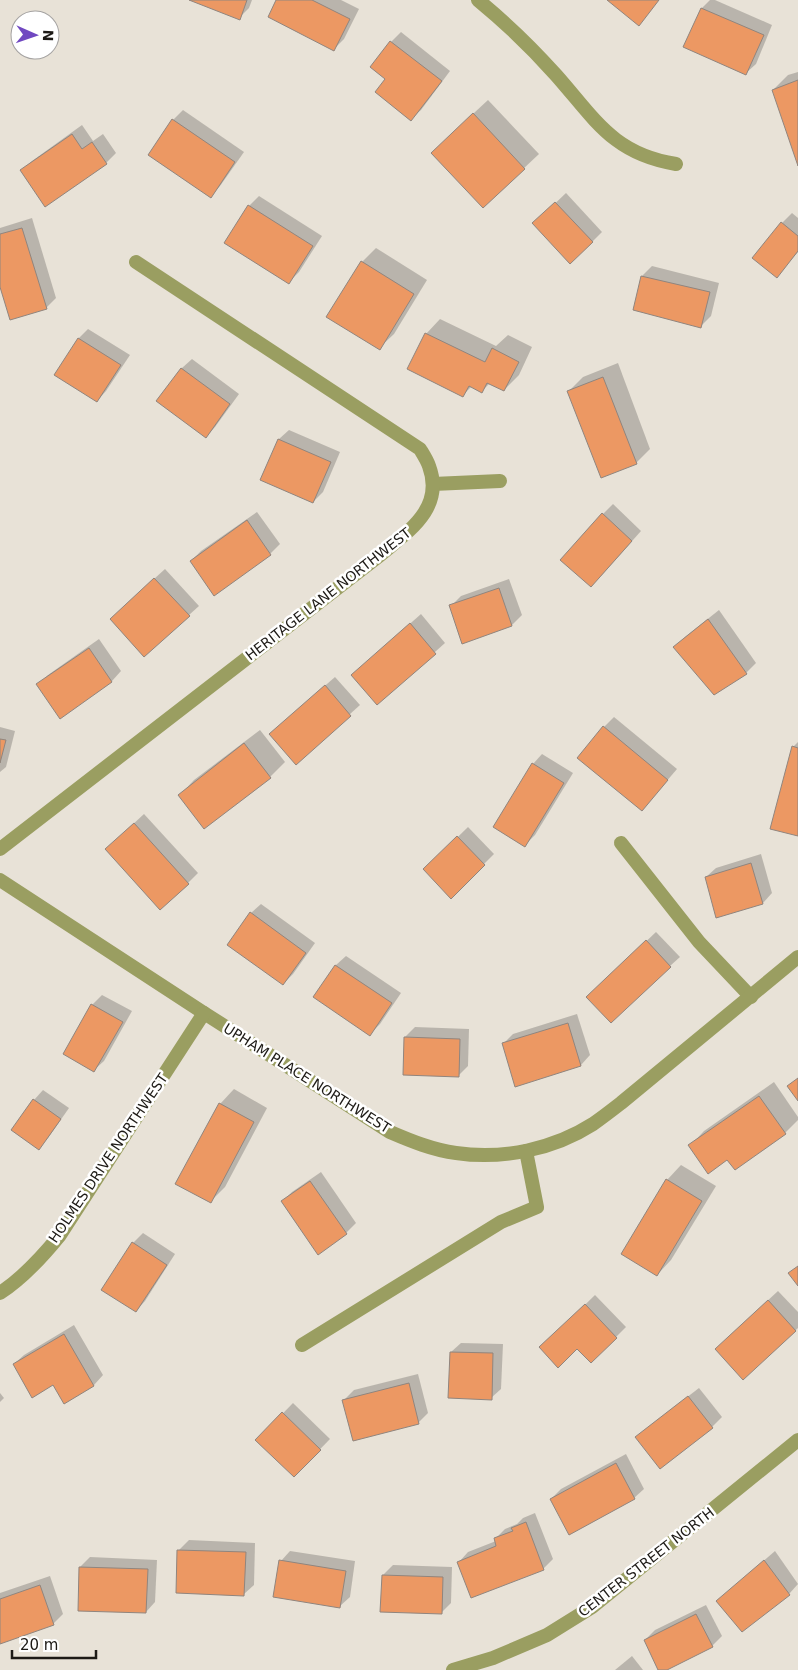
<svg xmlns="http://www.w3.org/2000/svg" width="798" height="1670" viewBox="0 0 798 1670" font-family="'DejaVu Sans',sans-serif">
	<rect width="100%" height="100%" fill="#e8e2d7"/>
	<g fill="#0003">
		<path d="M193 0H252L249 8 239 18Z"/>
		<path d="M277 0H341L359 9 344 39 334 49Z"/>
		<path d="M710 0H715L772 25 756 64 746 73 685 46 702 8Z"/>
		<path d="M401 32 450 71 421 110 411 119 387 79 391 42Z"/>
		<path d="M798 72V162L773 90 788 75Z"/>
		<path d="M488 100 539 154 484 206 447 138Z"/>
		<path d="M183 110 244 152 220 186 211 196 173 120Z"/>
		<path d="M82 125 93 141 103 134 116 153 106 163 46 205 22 170 32 161Z"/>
		<path d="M566 193 602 232 592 242 544 214Z"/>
		<path d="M259 196 322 236 299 272 289 282 249 206Z"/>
		<path d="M792 213 798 218V252L777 276 782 223Z"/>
		<path d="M32 218 56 298 46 308 0 283V228Z"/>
		<path d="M376 248 427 280 394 334 379 348 362 262Z"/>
		<path d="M652 266 719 283 711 316 701 326 634 309 642 276Z"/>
		<path d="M440 319 496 346 508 335 532 347 519 375 504 390 490 383 482 391 472 386 463 395 426 334Z"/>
		<path d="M88 329 130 355 106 391 97 401 56 375 79 338Z"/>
		<path d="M192 359 239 394 215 427 206 437 158 401 182 368Z"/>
		<path d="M618 363 650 449 636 463 569 391 583 377Z"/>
		<path d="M289 430 340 452 323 492 313 502 262 479 279 439Z"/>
		<path d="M613 504 641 531 601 576 603 514Z"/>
		<path d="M257 512 280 544 270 554 191 561 201 551Z"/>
		<path d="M165 569 199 606 189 615 121 609Z"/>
		<path d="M509 579 522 615 512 625 463 642 451 606 461 596Z"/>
		<path d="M719 610 756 663 746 673 675 647 685 637Z"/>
		<path d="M421 614 445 643 377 704 352 675Z"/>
		<path d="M99 639 121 671 112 681 60 717 38 685 48 675Z"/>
		<path d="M335 677 360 705 296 763 281 724Z"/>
		<path d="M614 717 677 769 642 810 604 727Z"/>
		<path d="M0 727 15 731 6 767 0 772Z"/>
		<path d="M260 730 285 762 270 777 205 827 180 795 194 780Z"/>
		<path d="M798 742V835L793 747Z"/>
		<path d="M542 754 573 773 535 835 525 845 533 764Z"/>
		<path d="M144 814 198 873 188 883 117 839Z"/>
		<path d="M468 827 494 854 451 897 425 869Z"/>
		<path d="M761 854 772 893 763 903 717 916 706 877 716 868Z"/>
		<path d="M261 904 315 943 293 974 283 984 251 913Z"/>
		<path d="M656 932 680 957 670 966 598 987Z"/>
		<path d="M346 956 401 993 380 1024 370 1034 315 997 336 965Z"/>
		<path d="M102 995 132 1011 104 1061 94 1070 92 1005Z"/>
		<path d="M577 1014 590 1055 581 1065 516 1085 503 1044 513 1034Z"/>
		<path d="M415 1027 469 1029 468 1066 458 1076 405 1037Z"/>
		<path d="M774 1082 798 1117V1120L785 1133 690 1146 704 1131Z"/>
		<path d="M234 1089 267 1108 225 1187 211 1201 220 1104Z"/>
		<path d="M43 1090 69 1108 48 1138 39 1148 34 1100Z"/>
		<path d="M681 1165 716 1186 671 1260 657 1275 667 1180Z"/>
		<path d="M321 1172 356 1223 346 1233 318 1253 282 1202 292 1192Z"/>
		<path d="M143 1233 175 1254 145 1301 136 1311 133 1243Z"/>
		<path d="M778 1291 798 1312V1328L743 1378 726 1339Z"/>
		<path d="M595 1295 626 1327 591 1362 577 1347 541 1348Z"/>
		<path d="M74 1325 103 1375 94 1385 64 1402 54 1383 14 1364 24 1355Z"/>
		<path d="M461 1343 503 1344 501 1389 491 1398 451 1352Z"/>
		<path d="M418 1374 428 1413 418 1423 344 1400 354 1390Z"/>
		<path d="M699 1388 722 1417 712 1427 637 1437 647 1428Z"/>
		<path d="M0 1393 4 1398 0 1402Z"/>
		<path d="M293 1403 330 1439 294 1476 257 1440Z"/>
		<path d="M626 1454 644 1489 634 1498 551 1499 561 1489Z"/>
		<path d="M535 1513 553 1559 543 1569 459 1562 468 1552 496 1541 495 1539 505 1529 517 1524 523 1518Z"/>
		<path d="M189 1540 255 1543 254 1585 244 1594 179 1550Z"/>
		<path d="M290 1551 355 1561 350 1597 340 1606 281 1561Z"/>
		<path d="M775 1551 798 1584 789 1594 717 1601Z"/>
		<path d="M90 1557 157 1560 155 1602 146 1612 80 1567Z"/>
		<path d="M393 1565 452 1567 451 1603 441 1613 383 1575Z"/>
		<path d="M50 1576 63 1614 53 1624 0 1643V1593Z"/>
		<path d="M706 1605 722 1636 712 1646 664 1670H660L645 1640 655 1630Z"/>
		<path d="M632 1656 643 1670H615Z"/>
	</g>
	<g fill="#ec9863" stroke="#90857e">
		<path d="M189 0H247L240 20Z"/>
		<path d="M276 0H312L350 19 334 51 268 17Z"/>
		<path d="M607 0H659L639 26Z"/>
		<path d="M701 8 764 35 746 75 683 47Z"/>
		<path d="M390 41 442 81 411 121 375 92 385 79 370 67Z"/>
		<path d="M798 80V166L772 90Z"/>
		<path d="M473 113 525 169 483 208 431 153Z"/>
		<path d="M172 119 235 162 211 198 148 155Z"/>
		<path d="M72 134 82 149 92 142 107 164 45 207 20 170Z"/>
		<path d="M555 202 593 242 570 264 532 223Z"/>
		<path d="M248 205 313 246 289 284 224 243Z"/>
		<path d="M781 222 798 236V251L777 278 752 258Z"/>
		<path d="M22 228 47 309 10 320 0 287V234Z"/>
		<path d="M361 261 414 294 380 350 326 317Z"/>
		<path d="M641 276 710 292 701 328 633 310Z"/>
		<path d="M425 333 485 362 492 348 519 362 504 391 487 383 482 393 469 386 463 397 407 369Z"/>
		<path d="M78 338 121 365 97 402 54 375Z"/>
		<path d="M181 368 230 404 206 438 156 401Z"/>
		<path d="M603 377 637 464 601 478 567 391Z"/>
		<path d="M278 439 331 462 313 503 260 480Z"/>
		<path d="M602 513 632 541 591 587 560 560Z"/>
		<path d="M247 520 271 555 214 596 190 561Z"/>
		<path d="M154 578 190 616 144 657 110 619Z"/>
		<path d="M499 588 512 626 462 644 449 605Z"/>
		<path d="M708 619 747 674 714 695 673 647Z"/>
		<path d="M410 623 436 654 377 705 351 675Z"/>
		<path d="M89 648 112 682 60 719 36 684Z"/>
		<path d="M325 685 351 716 296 765 269 734Z"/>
		<path d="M603 726 668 780 642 811 577 758Z"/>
		<path d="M0 739 6 740 0 763Z"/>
		<path d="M244 743 271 778 204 829 178 795Z"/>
		<path d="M792 746 798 748V836L770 829Z"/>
		<path d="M532 763 564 783 525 847 493 827Z"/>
		<path d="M134 823 189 884 160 910 105 849Z"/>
		<path d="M457 836 485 865 451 899 423 869Z"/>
		<path d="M751 863 763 904 716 918 705 877Z"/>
		<path d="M250 912 306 953 283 985 227 945Z"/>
		<path d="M646 940 671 967 611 1023 586 997Z"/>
		<path d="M335 965 392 1003 370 1036 313 997Z"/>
		<path d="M91 1004 123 1022 94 1072 63 1054Z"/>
		<path d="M568 1023 581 1066 515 1087 502 1043Z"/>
		<path d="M404 1037 460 1039 459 1077 403 1075Z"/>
		<path d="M798 1078V1101L787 1086Z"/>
		<path d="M759 1096 786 1134 735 1170 727 1160 708 1174 688 1145Z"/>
		<path d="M33 1099 61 1119 39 1150 11 1130Z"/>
		<path d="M219 1103 254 1122 211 1203 175 1184Z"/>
		<path d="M666 1179 702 1201 657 1276 621 1254Z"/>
		<path d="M310 1181 347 1234 318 1255 281 1201Z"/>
		<path d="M132 1242 167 1265 136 1312 101 1290Z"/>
		<path d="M798 1266V1286L788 1273Z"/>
		<path d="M768 1300 796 1331 743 1380 715 1349Z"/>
		<path d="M585 1304 617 1338 591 1363 577 1349 558 1368 539 1347Z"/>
		<path d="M64 1334 94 1386 64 1404 53 1385 32 1398 13 1364Z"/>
		<path d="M450 1352 493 1353 492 1400 448 1398Z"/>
		<path d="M409 1383 419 1424 353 1441 342 1400Z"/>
		<path d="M688 1396 713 1428 660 1469 635 1437Z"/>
		<path d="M282 1412 321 1450 294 1477 255 1440Z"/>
		<path d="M616 1463 635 1499 569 1535 550 1499Z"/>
		<path d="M526 1522 544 1570 471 1598 457 1562 496 1546 494 1538 513 1531 511 1528Z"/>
		<path d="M177 1550 246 1552 244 1596 176 1593Z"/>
		<path d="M279 1560 346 1571 340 1608 273 1597Z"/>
		<path d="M764 1560 790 1595 742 1632 716 1601Z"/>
		<path d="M79 1567 148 1569 146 1613 78 1611Z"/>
		<path d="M382 1575 443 1577 442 1614 380 1612Z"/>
		<path d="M40 1585 54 1625 0 1644V1599Z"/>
		<path d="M696 1614 713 1647 667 1670H658L644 1640Z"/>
	</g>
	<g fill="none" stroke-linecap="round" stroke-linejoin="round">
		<g stroke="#9a9e61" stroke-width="14">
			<path d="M478 0C506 23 532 48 556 75 595 119 613 154 676 164"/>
			<path d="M433 484 500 481"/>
			<path d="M621 843 699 942 751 997"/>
			<path d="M0 849 379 556C407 532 445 509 429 466 427 460 423 454 420 449L136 262"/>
			<path d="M0 880 204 1013 390 1132C411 1141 433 1150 456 1153 503 1160 554 1149 593 1124 603 1117 612 1110 621 1103L798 957"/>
			<path d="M0 1293C23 1278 43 1256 60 1235L204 1013"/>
			<path d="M302 1345 501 1222 537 1207 526 1151"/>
			<path d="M453 1670 493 1658 547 1635 592 1607 798 1440"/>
		</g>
	</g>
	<g text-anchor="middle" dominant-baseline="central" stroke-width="5" stroke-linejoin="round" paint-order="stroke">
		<g font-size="14" fill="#1d1a16" stroke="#fff">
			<text transform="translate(328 594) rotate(-38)">HERITAGE LANE NORTHWEST</text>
			<text transform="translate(307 1078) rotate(32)">UPHAM PLACE NORTHWEST</text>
			<text transform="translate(108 1158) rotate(-56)">HOLMES DRIVE NORTHWEST</text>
			<text transform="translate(646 1562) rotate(-38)">CENTER STREET NORTH</text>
		</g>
	</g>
	<g transform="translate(35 35) rotate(92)"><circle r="24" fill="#ffffff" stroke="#a5a3a2"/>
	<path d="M0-4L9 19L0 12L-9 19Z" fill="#7048c1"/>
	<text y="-8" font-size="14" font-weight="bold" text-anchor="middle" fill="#1d1a16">N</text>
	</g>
	<path d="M12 1650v8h84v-8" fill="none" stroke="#1d1a16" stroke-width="2.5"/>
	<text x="20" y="1650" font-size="15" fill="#1d1a16" stroke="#ffffff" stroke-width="4" paint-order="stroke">20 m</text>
</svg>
